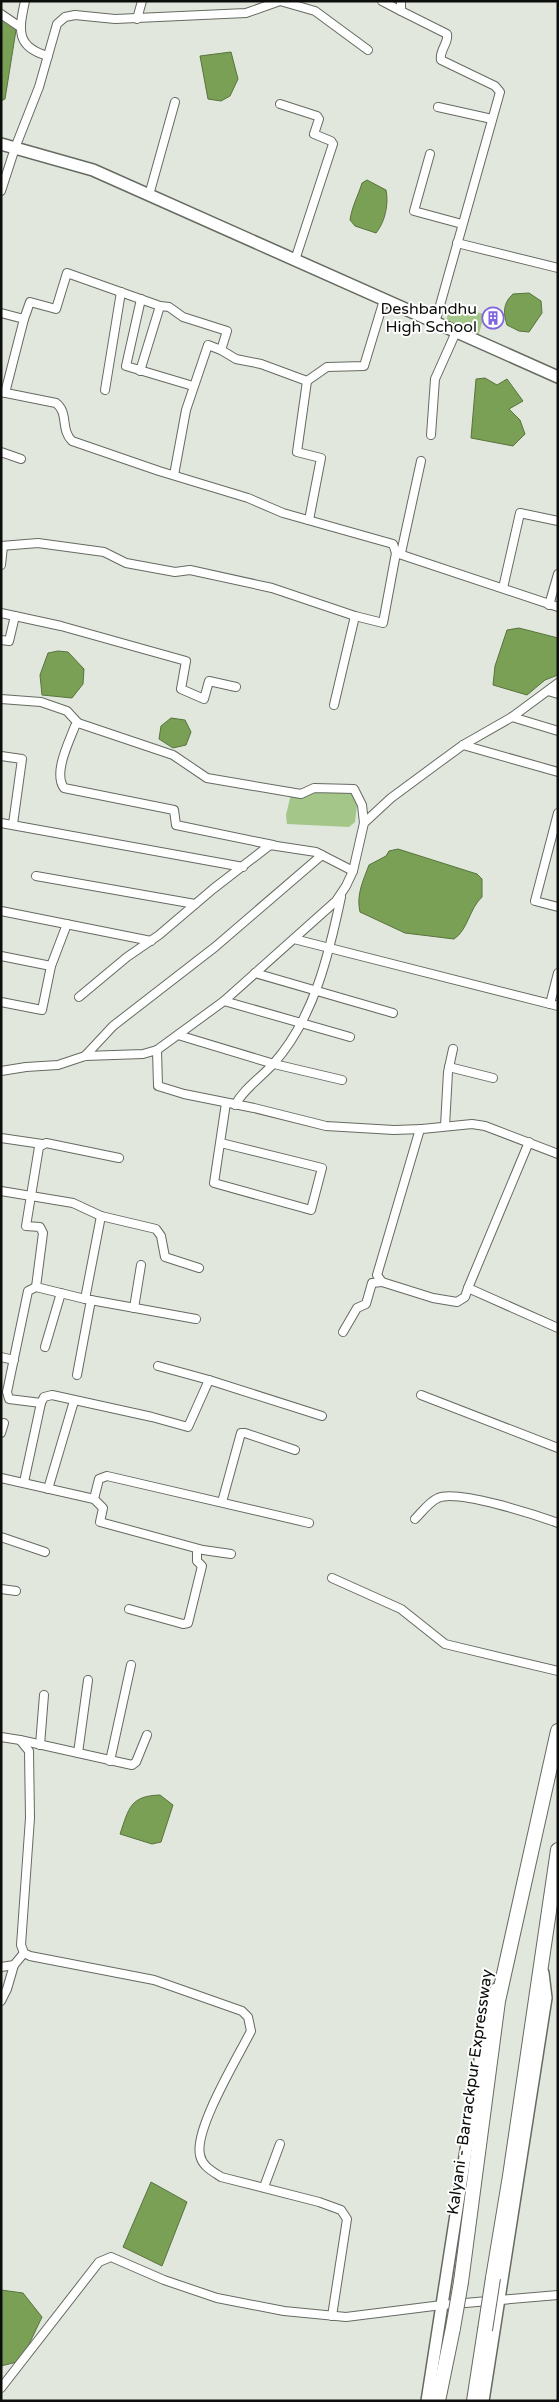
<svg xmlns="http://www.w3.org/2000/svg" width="559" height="2402" viewBox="0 0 559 2402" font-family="'Varela Round',sans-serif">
	<rect width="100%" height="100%" fill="#e1e7dc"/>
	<g fill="#a5c689">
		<path d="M450 306 489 315 486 324 482 323 478 337 445 325Z"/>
		<path d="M316 790 346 791 352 793 357 806 355 822 349 827 287 824 286 815 291 794Z"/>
	</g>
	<g fill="#79a054" stroke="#58743e">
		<path d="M1 17 11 22 16 30 5 99 1 101Z"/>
		<path d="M231 52 238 79 230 96 221 101 208 99 200 56Z"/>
		<path d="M367 180 386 190C389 204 385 222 376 233L355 226 350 220C352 206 358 196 362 183Z"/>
		<path d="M529 293 541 301 542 313 529 332 519 331 507 325C503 313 503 303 513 294Z"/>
		<path d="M485 378 497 385 507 379 523 401 509 409 520 420 525 434 513 446 471 438 476 379Z"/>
		<path d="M519 628 558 638V675L545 680 527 695 493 685 495 666 507 630Z"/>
		<path d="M58 651 68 652 84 669 83 684 72 698 42 695 40 675 48 653Z"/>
		<path d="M171 718 185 720 191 732 186 745 173 748 159 739 161 726Z"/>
		<path d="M398 849 477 874 482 879V897C469 909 468 930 454 939L405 933 360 912C356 895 363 881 369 865L386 856 389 851Z"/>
		<path d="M160 1795 173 1805 161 1842 152 1844 120 1834C129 1808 130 1796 160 1795Z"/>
		<path d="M151 2182 187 2202 162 2266 123 2247Z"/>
		<path d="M1 2290 23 2293 42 2317 21 2361 1 2366Z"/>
	</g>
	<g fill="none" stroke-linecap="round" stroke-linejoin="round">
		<g stroke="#656b61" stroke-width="10">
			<g id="street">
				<path d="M25 1C19 29 15 47 48 56"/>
				<path d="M280 1 315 11 368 50"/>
				<path d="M382 1 401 11"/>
				<path d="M401 1V11L447 34C449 43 439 50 441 60L495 86 500 92 435 323"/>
				<path d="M1 14 20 27"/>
				<path d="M137 19 142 1"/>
				<path d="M280 104 317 116 319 119 314 134 331 141 333 144 295 260"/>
				<path d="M438 107 492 119"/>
				<path d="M430 154 414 211 462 224"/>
				<path d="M1 191 15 148 39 87 57 24 65 17 75 15 115 19 246 13 280 1"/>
				<path d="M149 195 175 102"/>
				<path d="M457 243 558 268"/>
				<path d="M141 299 126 366 193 386"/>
				<path d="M1 313 24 319 5 393"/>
				<path d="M24 319 30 302 56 309 67 273 160 306 169 307 183 317 227 331 221 350 208 345 186 410 174 475"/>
				<path d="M221 350 236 359 261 364 307 381 297 452 321 458 309 520"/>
				<path d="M140 371 160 306"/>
				<path d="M307 381 327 367 364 366 384 300"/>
				<path d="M105 390 121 292"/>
				<path d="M1 392 56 403C69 413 60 429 72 441L159 471 248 498 283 513 393 544 396 553"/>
				<path d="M431 435 435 379 456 332"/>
				<path d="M1 452 21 459"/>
				<path d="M1 546 38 543 104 552 126 563 175 572 190 570 272 588 355 616"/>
				<path d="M401 553 421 461"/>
				<path d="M1 565 3 546"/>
				<path d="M503 588 520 513 558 521"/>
				<path d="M549 605 558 574"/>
				<path d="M1 613 61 626 186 661 181 689 204 699 209 681 236 687"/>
				<path d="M1 640 9 641 15 616"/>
				<path d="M548 691 558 694"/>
				<path d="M1 699 41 702 67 711 78 723"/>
				<path d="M334 705 355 616 383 623 396 553 558 607"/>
				<path d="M512 717 558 731"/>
				<path d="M463 745 558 772"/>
				<path d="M1 756 22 759 13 824"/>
				<path d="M558 813 535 901 558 907"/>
				<path d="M1 823 243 867"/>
				<path d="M273 845 176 825 174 810 64 788C53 773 69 742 75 726L78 723 173 755 207 778 301 794 314 788 354 789 362 805 364 823"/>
				<path d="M36 876 195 904"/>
				<path d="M1 911 151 941"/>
				<path d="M294 939 558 1006"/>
				<path d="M1 956 51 966"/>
				<path d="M255 973 393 1013"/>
				<path d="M79 997 127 957 159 935 213 889 270 845 316 852 353 871"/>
				<path d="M224 1001 350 1037"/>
				<path d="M1 1002 42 1010 51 966 67 924"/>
				<path d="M550 1004 558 973"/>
				<path d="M178 1035 274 1064 342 1080"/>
				<path d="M157 1050 224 1001 336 901 346 886 353 871 364 823 391 798 437 764 463 745 512 717 558 683"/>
				<path d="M85 1056 113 1026 215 947 322 855"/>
				<path d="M449 1067 493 1078"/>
				<path d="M1 1071 26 1067 58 1065 85 1056 143 1054 157 1050 158 1086 184 1094 254 1108 326 1126 394 1130 422 1129 472 1124 485 1126 558 1154"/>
				<path d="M235 1105C245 1087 261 1078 274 1063 314 1018 329 954 341 897"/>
				<path d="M445 1126 448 1072 453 1049"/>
				<path d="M420 1129 377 1275 382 1282 433 1298 457 1302 465 1297 468 1288"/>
				<path d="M1 1138 42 1144"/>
				<path d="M529 1142 468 1288 558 1328"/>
				<path d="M221 1143 322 1168 311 1210 214 1183 226 1103"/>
				<path d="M1 1191 73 1203 101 1216 156 1229 161 1236 165 1257 199 1268"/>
				<path d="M101 1216 85 1299 36 1287 43 1233 40 1227 26 1226 39 1147 46 1143 119 1158"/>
				<path d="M36 1287 28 1291 7 1392 9 1399 41 1403 44 1397 52 1395 152 1417 188 1427 209 1380 322 1416"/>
				<path d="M85 1299 196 1319"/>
				<path d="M134 1308 141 1265"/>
				<path d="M343 1332 357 1308 366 1304 372 1283 382 1282"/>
				<path d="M45 1347 61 1293"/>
				<path d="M1 1357 14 1360"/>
				<path d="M158 1366 209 1380"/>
				<path d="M77 1375 91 1300"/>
				<path d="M421 1395 558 1448"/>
				<path d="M1 1433 4 1423"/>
				<path d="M1 1478 94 1499 103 1508 100 1522 203 1550 231 1554"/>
				<path d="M24 1482 41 1403"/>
				<path d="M48 1489 74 1401"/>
				<path d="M94 1499 99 1479 107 1476 309 1523"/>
				<path d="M222 1502 241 1433H245L295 1450"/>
				<path d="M415 1519C422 1512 429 1502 438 1498 457 1489 536 1515 558 1523"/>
				<path d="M1 1537 45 1552"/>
				<path d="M332 1578 401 1609 445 1644 558 1671"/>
				<path d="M1 1589 16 1591"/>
				<path d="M129 1609 183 1624 188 1623 202 1566 197 1561V1549"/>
				<path d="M1 1737 20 1740 29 1751 30 1818 21 1945 24 1953 30 1956 154 1980 242 2011 248 2017 251 2031C238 2057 194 2129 200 2155 202 2166 212 2171 221 2177L319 2202 341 2210 347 2219 332 2316"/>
				<path d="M20 1740 132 1765 136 1762 147 1735"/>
				<path d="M40 1745 44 1695"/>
				<path d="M78 1753 88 1680"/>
				<path d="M110 1761 131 1665"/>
				<path d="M1 1967 14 1965 24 1953"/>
				<path d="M1 2001 7 1989 14 1965"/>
				<path d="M264 2187 280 2144"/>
				<path d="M1 2388 99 2262 111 2257 164 2280 217 2298 284 2311 346 2317 442 2305 558 2295"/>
			</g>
		</g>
		<g stroke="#656b61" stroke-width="14">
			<g id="secondary">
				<path d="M1 144 93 170 558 377"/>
				<path d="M427 2401 488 2009 496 1989"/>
				<path d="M483 2401 546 1998 543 1973"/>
			</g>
		</g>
		<g stroke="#656b61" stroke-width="16">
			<g id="highway">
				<path d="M493 2278 510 2176 558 1850"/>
				<path d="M461 2282 498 2001 558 1731"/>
				<path d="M438 2401 453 2328"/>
				<path d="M474 2401 485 2330"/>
			</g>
		</g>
		<use href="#street" stroke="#fff" stroke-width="8"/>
		<use href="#secondary" stroke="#fff" stroke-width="11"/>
		<use href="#highway" stroke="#fff" stroke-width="14"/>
		<g stroke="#656b61" stroke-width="16" stroke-linecap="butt">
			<g id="highway-bridge">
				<path d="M453 2328 461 2282"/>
				<path d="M485 2330 493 2278"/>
			</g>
		</g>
		<use href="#highway-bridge" stroke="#fff" stroke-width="14"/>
	</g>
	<defs>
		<g id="building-ring" transform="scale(1.125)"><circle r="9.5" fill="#fff" stroke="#8164df" stroke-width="1.5"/><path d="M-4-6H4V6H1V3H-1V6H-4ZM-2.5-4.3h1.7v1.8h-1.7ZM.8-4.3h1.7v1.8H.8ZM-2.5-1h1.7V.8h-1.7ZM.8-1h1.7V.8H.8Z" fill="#8164df"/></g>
	</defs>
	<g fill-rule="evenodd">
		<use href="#building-ring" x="493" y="318"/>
	</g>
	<g text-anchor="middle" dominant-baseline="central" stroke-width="4" stroke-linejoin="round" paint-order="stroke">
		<g font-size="16" fill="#0c0e0b" stroke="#fff" text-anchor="end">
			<text x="477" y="309">Deshbandhu<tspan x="477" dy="18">High School</tspan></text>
		</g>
		<g font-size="16" fill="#0c0e0b" stroke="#fff">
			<text transform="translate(470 2092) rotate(-82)">Kalyani - Barrackpur Expressway</text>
		</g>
	</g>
	<rect width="559" height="2402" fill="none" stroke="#0c0e0b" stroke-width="5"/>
</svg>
